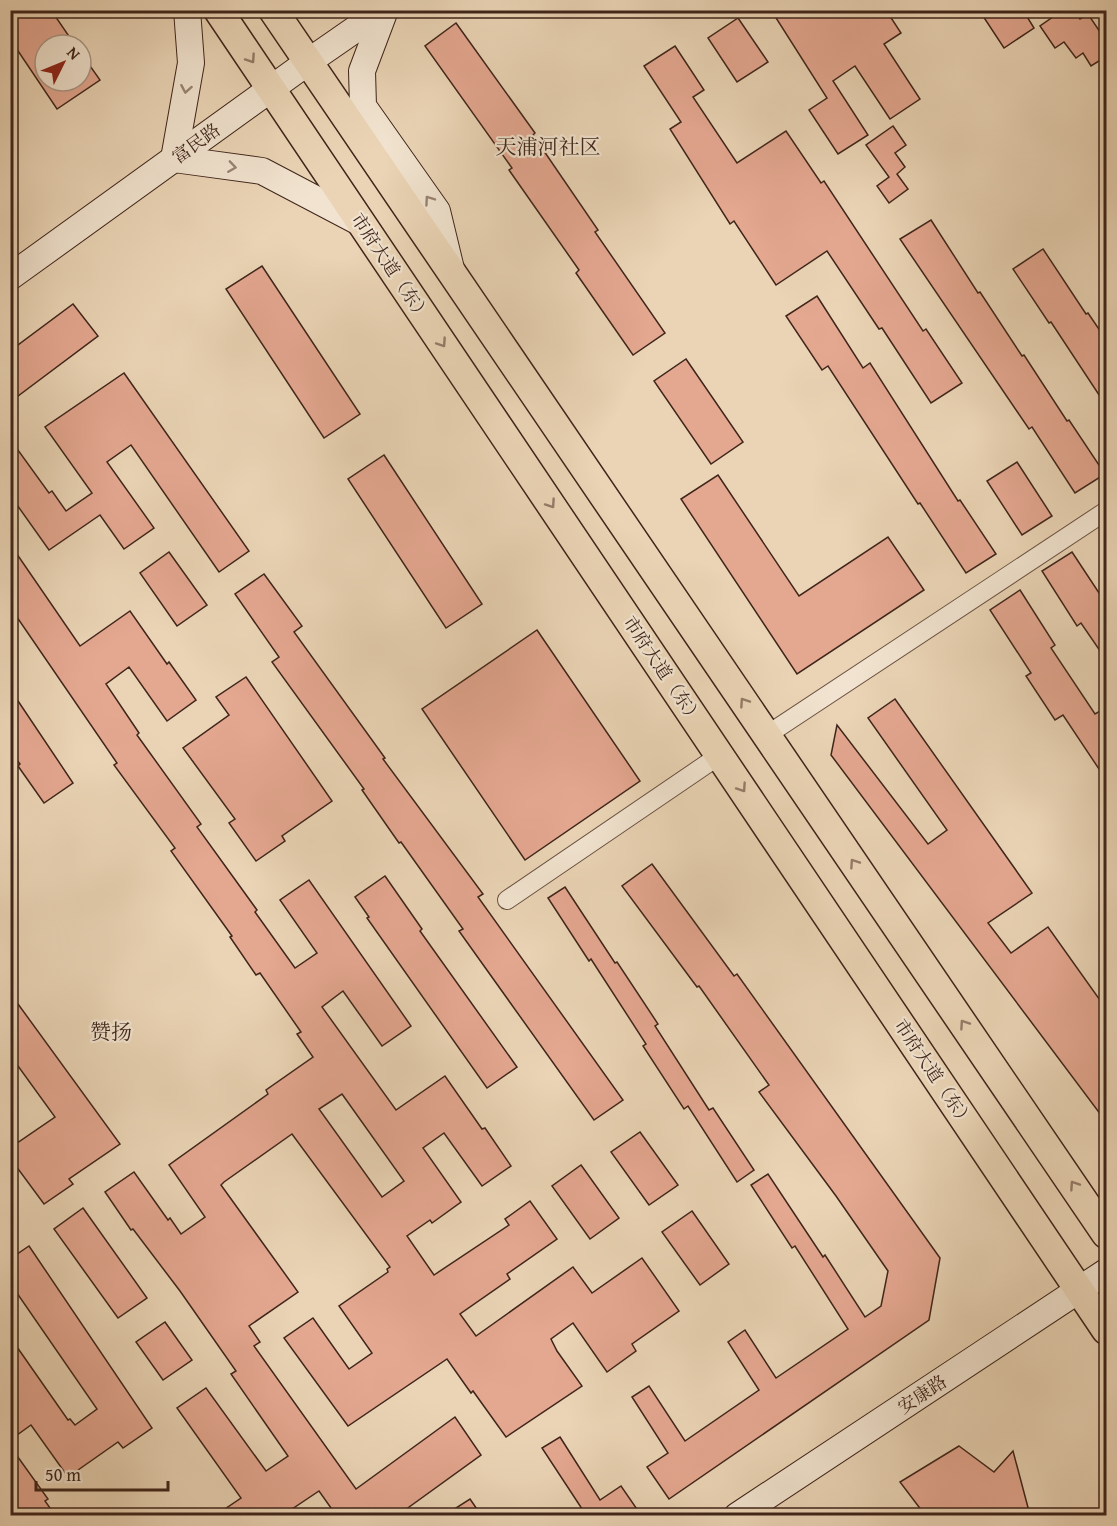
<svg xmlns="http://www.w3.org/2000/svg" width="1117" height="1526" viewBox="0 0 1117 1526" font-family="'Gentium Book Plus','Noto Serif SC',serif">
	<rect width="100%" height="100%" fill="#ead4b5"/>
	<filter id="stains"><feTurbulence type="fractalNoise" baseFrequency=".00333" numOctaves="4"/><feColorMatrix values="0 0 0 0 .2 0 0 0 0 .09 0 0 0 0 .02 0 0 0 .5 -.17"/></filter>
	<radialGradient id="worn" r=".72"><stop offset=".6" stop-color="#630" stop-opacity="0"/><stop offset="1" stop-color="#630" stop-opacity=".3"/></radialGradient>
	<g fill="#e4a790" stroke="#3f251a" stroke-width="1.5" fill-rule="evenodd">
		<path d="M10 10H51L75 45H45V81H81V53L100 80 57 109 10 39Z"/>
		<path d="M771 10H886L901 33 884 44 920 99 890 119 855 66 833 81 868 135 838 154 809 110 827 98Z"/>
		<path d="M979 10H1023L1034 28 1004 48Z"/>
		<path d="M1063 10H1074L1080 19 1088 14 1100 32 1107 27V56L1091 66 1083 53 1076 58 1064 42 1055 48 1040 26Z"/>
		<path d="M738 18 768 62 737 82 708 38Z"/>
		<path d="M456 23 535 133 533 135 598 230 595 232 665 333 633 355 576 273 579 270 509 170 512 168 425 46Z"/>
		<path d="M675 46 704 90 693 97 737 163 786 131 821 183 824 181 923 331 926 329 962 383 931 403 882 328 879 329 827 251 776 285 734 221 730 224 670 129 681 122 644 66Z"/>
		<path d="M893 126 906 145 895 153 905 167 897 174 908 189 889 203 877 186 889 177 866 145Z"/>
		<path d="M931 220 978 293 980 292 1022 356 1024 355 1067 421 1069 420 1105 474 1075 493 1032 427 1029 429 900 239Z"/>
		<path d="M1043 249 1086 314 1088 313 1107 341V407L1051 322 1049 323 1013 269Z"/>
		<path d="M262 266 360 414 324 438 226 289Z"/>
		<path d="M817 296 863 368 870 363 958 501 960 500 996 554 966 573 920 503 918 504 828 366 822 370 786 316Z"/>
		<path d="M73 304 98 336 10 402V351Z"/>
		<path d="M686 359 743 442 711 464 654 381Z"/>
		<path d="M124 373 249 551 219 572 131 445 107 462 154 528 124 549 100 515 49 550 10 495V439L49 493 52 491 66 511 92 493 45 427Z"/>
		<path d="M384 455 482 604 446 628 348 479Z"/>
		<path d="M1017 462 1052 516 1022 535 987 481Z"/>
		<path d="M718 475 799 596 888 537 924 590 797 674 681 499Z"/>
		<path d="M10 544 80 646 130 611 167 664 169 662 196 700 167 721 129 667 106 684 139 733 137 735 201 824 197 827 257 910 255 912 295 968 317 953 280 900 309 880 411 1026 382 1046 343 991 322 1007 396 1110 445 1076 482 1129 485 1128 511 1166 482 1186 444 1133 423 1148 461 1202 432 1223 430 1220 407 1236 434 1275 509 1225 505 1219 530 1201 557 1239 507 1274 510 1279 460 1314 476 1336 573 1267 592 1293 642 1258 679 1311 632 1344 636 1351 607 1372 573 1323 551 1339 557 1351 582 1386 506 1437 473 1391 471 1393 447 1359 348 1426 284 1338 313 1318 349 1369 372 1353 339 1306 388 1272 387 1269 390 1267 292 1134 224 1182 221 1185 298 1292 249 1326 260 1342 254 1346 356 1489 455 1417 481 1455 398 1515H336L319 1491 283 1515H216L241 1498 177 1408 206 1388 266 1471 288 1456 231 1374 236 1371 180 1291 133 1229 131 1230 105 1192 134 1172 168 1220 170 1218 181 1234 205 1217 169 1165 268 1094 266 1090 313 1057 297 1034 301 1032 260 973 256 975 230 937 232 936 171 851 175 848 114 765 117 763 10 607ZM342 1094 404 1181 382 1197 319 1109Z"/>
		<path d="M169 552 207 605 177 626 140 573Z"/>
		<path d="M1072 552 1107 605V661L1081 623 1077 626 1042 571Z"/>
		<path d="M264 574 302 626 294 632 385 758 383 759 483 894 478 897 623 1100 594 1120 459 931 463 929 401 842 399 843 362 790 364 789 272 662 279 657 235 594Z"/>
		<path d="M1020 590 1055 645 1051 648 1095 714 1107 707V781L1063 715 1055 720 1026 676 1031 673 990 610Z"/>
		<path d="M537 630 640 781 525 860 422 709Z"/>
		<path d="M246 677 332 801 282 836 285 841 256 861 229 823 235 819 183 748 229 715 216 697Z"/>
		<path d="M10 689 73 783 44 803 18 766 20 764 10 751Z"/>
		<path d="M895 699 1032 893 988 923 1011 953 1048 927 1107 1010V1123L831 755 837 725 928 844 947 830 868 718Z"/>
		<path d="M652 864 734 976 737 974 940 1258 929 1320 669 1499 647 1467 668 1453 632 1397 649 1386 685 1441 759 1390 728 1342 745 1330 776 1378 848 1329 795 1246 792 1248 751 1185 768 1174 823 1257 825 1255 865 1317 881 1306 888 1271 836 1196 759 1092 769 1085 699 986 697 987 622 886Z"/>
		<path d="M385 876 422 929 420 931 517 1067 487 1088 367 918 369 917 355 897Z"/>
		<path d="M565 887 615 963 617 962 658 1024 655 1026 709 1110 713 1108 754 1170 737 1182 688 1106 684 1109 643 1046 646 1044 591 959 589 961 548 898Z"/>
		<path d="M10 993 120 1144 69 1179 73 1184 44 1204 10 1158V1148L55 1117 10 1055Z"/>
		<path d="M640 1132 678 1185 649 1205 611 1152Z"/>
		<path d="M581 1165 619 1218 590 1239 552 1186Z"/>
		<path d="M83 1208 147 1298 118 1318 54 1229Z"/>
		<path d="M692 1211 729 1264 700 1285 662 1232Z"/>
		<path d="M29 1246 152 1428 123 1448 118 1442 68 1477 31 1425 10 1440V1337L68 1420 70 1419 75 1425 97 1409 10 1283V1259Z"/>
		<path d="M165 1322 192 1360 163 1380 136 1342Z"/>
		<path d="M560 1437 600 1500 621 1486 641 1515H586L542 1448Z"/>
		<path d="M10 1446 48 1499 45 1501 55 1515H16L10 1508Z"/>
		<path d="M959 1446 994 1472 1013 1451 1030 1515H925L900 1482Z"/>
		<path d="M470 1499 481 1515H445Z"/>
	</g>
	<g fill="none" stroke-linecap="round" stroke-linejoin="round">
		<g stroke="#6a5141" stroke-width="20">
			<g id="street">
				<path d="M767 735 1106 511"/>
				<path d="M507 900 720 755"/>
			</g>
		</g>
		<g stroke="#3f251a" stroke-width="28">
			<g id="secondary">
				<path d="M187 10 191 63 174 159 262 171 361 223"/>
				<path d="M385 10 362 71 363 106 437 211 451 269"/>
				<path d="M10 277 308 62 383 10"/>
				<path d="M737 1516 1106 1272"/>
			</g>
		</g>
		<g stroke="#3f251a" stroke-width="31">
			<g id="primary">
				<path d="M218 10 1106 1330"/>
				<path d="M273 10 1106 1234"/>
			</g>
		</g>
		<use href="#street" stroke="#f1e3cf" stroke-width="18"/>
		<use href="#secondary" stroke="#f1e3cf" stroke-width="26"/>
		<use href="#primary" stroke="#ead4b5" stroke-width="28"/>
	</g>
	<defs><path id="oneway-chevron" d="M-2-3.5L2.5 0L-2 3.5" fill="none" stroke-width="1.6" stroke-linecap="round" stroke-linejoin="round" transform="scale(1.5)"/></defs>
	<g stroke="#947c68">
		<use href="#oneway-chevron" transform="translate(251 59) rotate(56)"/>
		<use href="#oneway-chevron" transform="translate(442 343) rotate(56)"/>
		<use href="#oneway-chevron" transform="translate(551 504) rotate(56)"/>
		<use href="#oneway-chevron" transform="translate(744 702) rotate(-124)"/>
		<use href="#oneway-chevron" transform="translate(742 788) rotate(56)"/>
		<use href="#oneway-chevron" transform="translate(854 863) rotate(-124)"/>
		<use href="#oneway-chevron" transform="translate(964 1024) rotate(-124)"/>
		<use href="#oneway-chevron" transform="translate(1074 1185) rotate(-124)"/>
	</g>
	<g stroke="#988474">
		<use href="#oneway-chevron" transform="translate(186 89) rotate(100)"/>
		<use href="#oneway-chevron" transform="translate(232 167) rotate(8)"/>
		<use href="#oneway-chevron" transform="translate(429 200) rotate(-125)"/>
	</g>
	<g text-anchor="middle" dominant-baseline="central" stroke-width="4.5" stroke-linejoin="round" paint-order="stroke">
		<g font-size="18" fill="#3f251a" stroke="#f1e3cf">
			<text transform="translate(196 143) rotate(-36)">富民路</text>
			<text transform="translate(391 267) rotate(56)">市府大道（东）</text>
			<text transform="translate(663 670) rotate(56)">市府大道（东）</text>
			<text transform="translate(934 1073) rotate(56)">市府大道（东）</text>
			<text transform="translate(922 1394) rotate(-33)">安康路</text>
		</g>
		<g font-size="21" fill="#3f251a" stroke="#f1e3cf">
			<text x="548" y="146">天浦河社区</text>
			<text x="111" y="1031">赞扬</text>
		</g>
	</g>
	<rect width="1117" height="1526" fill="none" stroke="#ead4b5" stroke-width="36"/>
	<rect x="12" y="12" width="1093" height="1502" fill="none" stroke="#3f251a" stroke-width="3"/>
	<rect x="18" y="18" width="1081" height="1490" fill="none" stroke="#3f251a" stroke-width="1.5"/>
	<g transform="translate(63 63) rotate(47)"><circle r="28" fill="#f1e3cf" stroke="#aa9787" stroke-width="1.5"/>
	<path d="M0-4.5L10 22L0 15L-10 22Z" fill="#8f2418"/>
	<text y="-9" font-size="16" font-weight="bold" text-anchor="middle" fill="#3f251a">N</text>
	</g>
	<path d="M36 1481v9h132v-9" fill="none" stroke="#3f251a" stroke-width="3"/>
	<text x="45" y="1481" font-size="18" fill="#3f251a" stroke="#f1e3cf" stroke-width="4.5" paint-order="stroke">50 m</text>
	<rect width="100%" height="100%" filter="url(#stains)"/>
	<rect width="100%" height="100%" fill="url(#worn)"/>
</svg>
